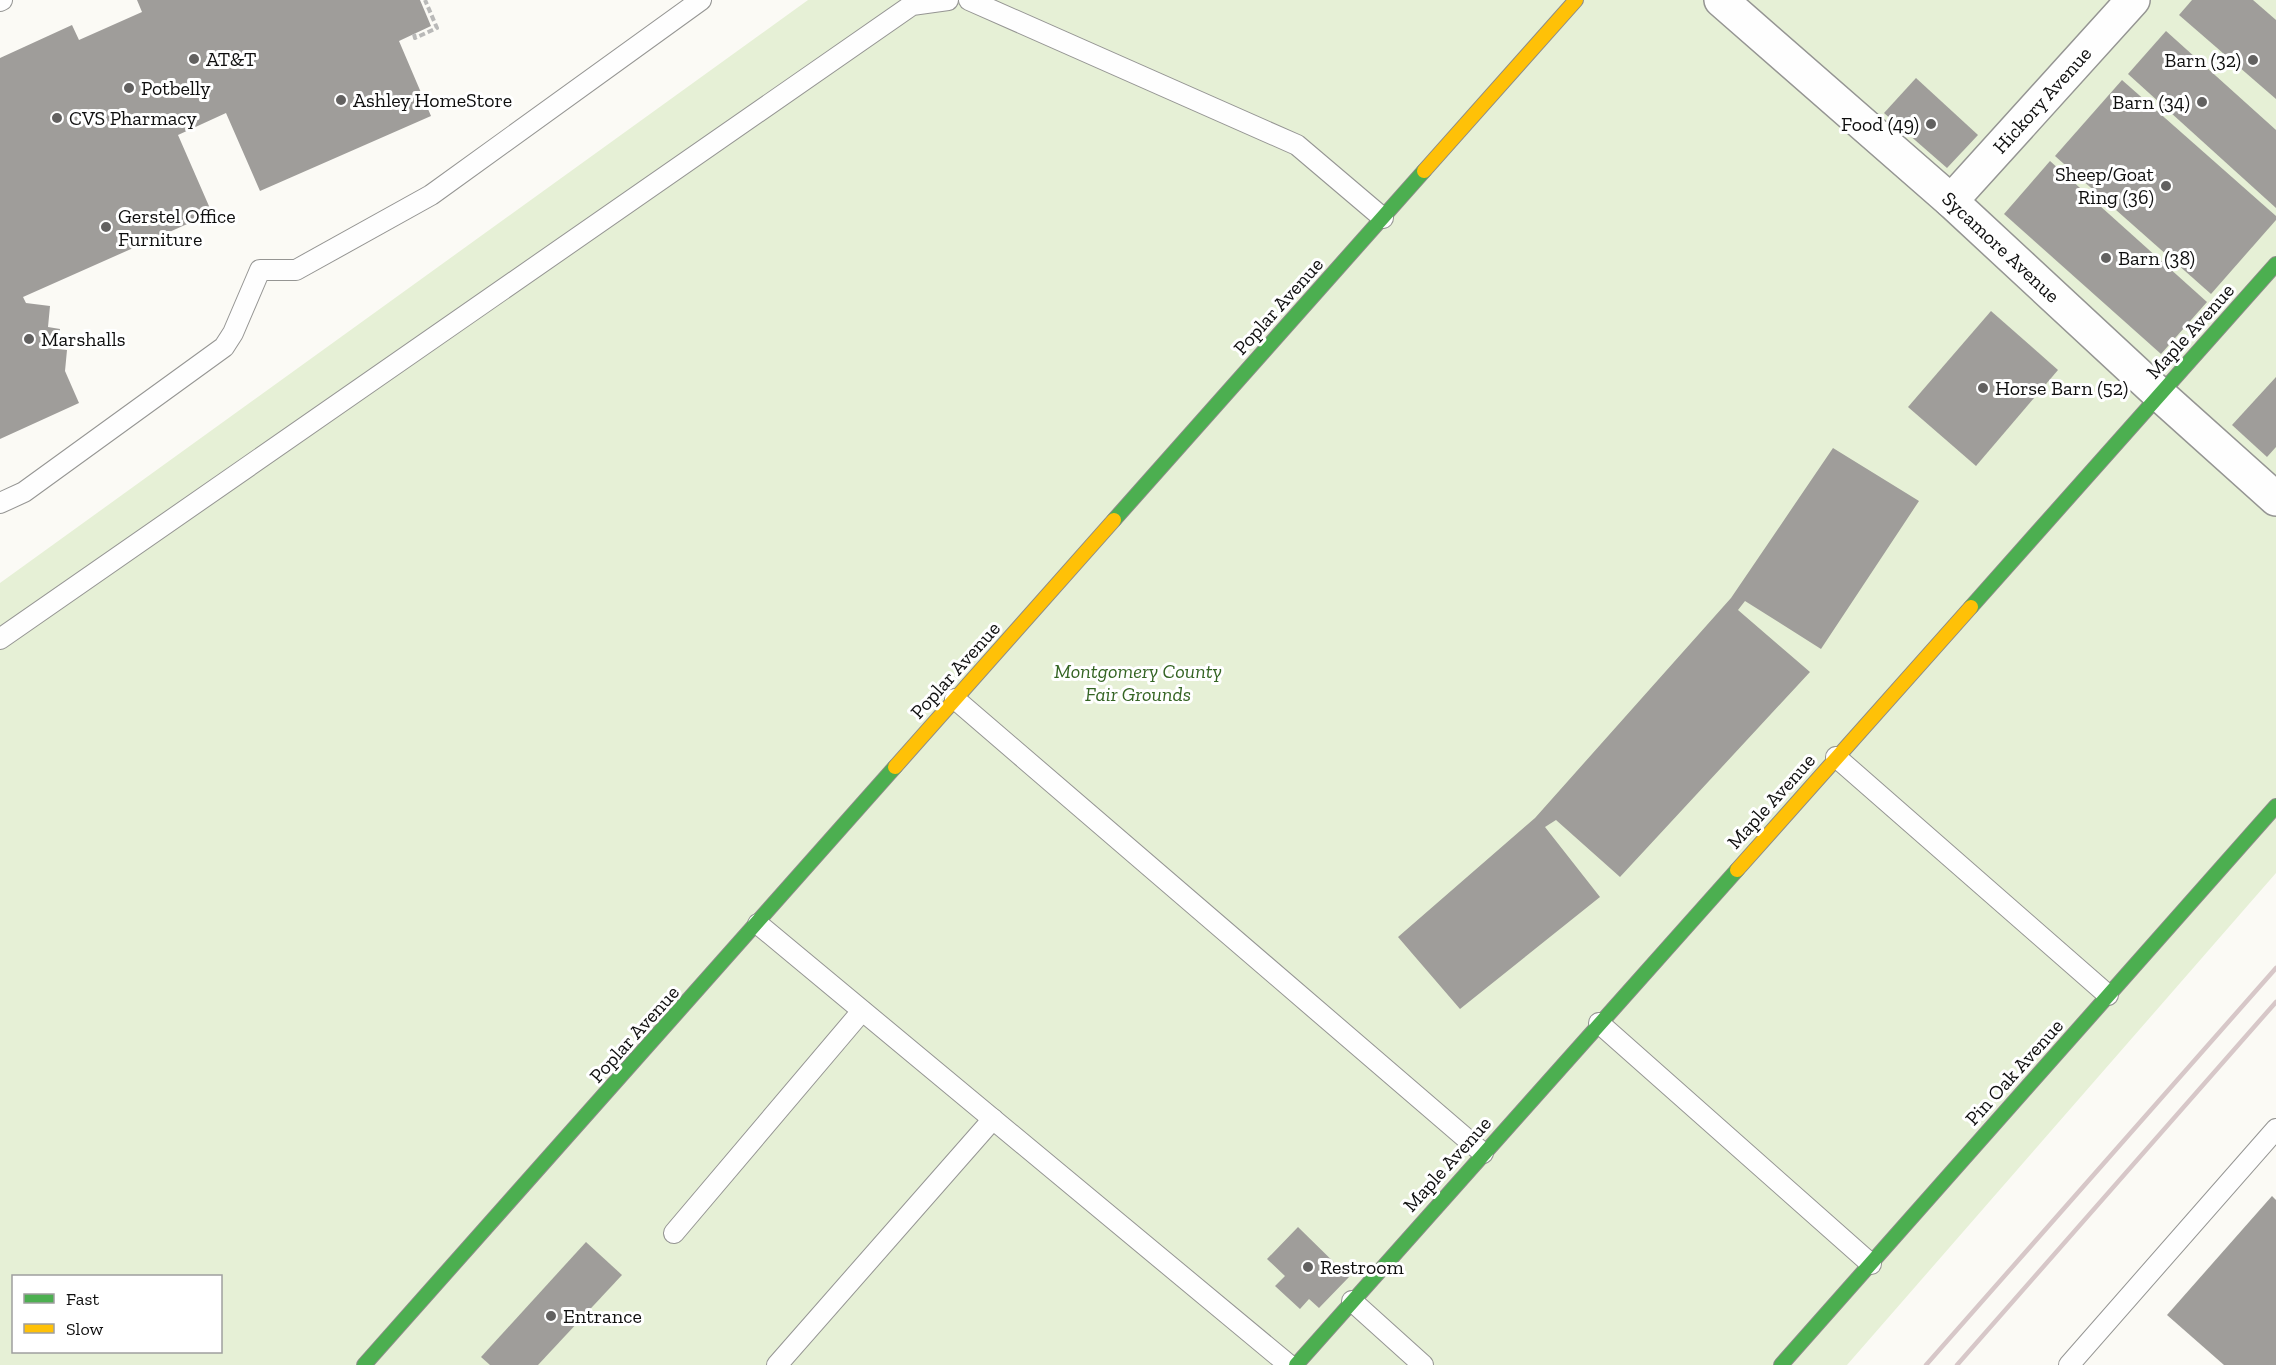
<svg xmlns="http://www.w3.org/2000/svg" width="2276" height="1365" viewBox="0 0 2276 1365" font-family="'Zilla Slab',serif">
	<rect width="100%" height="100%" fill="#fbfaf5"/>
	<path fill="#e6f0d6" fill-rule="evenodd" d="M808 0H2276V873L1847 1365H0V583ZM14 1276H220V1352H14Z"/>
	<g fill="#9f9d9a">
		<path d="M137 0H420L431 26 399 41 431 116 260 191 226 113 178 135 212 213 23 297 26 303 50 306 48 327 60 329 58 349 67 350 65 371 79 403 0 439V58L72 25 79 40 142 12Z"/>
		<path d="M2192 0H2253L2276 20V99L2179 15Z"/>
		<path d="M2166 31 2276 130V208L2128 74Z"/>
		<path d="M1916 78 1978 135 1947 168 1884 113Z"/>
		<path d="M2122 80 2276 216V220L2211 294 2055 156Z"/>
		<path d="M2050 161 2207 302 2161 354 2004 214Z"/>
		<path d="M1991 311 2058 370 1976 466 1908 407Z"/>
		<path d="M2276 377V447L2267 457 2232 425Z"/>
		<path d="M1833 448 1919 501 1821 649 1745 601 1738 610 1810 672 1620 877 1556 820 1545 827 1600 897 1460 1009 1398 937 1535 818 1731 598Z"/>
		<path d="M2272 1196 2276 1200V1365H2224L2167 1315Z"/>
		<path d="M1298 1227 1349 1277 1319 1308 1309 1299 1300 1309 1275 1286 1285 1276 1267 1259Z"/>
		<path d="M586 1242 622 1275 538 1365H490L481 1357Z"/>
	</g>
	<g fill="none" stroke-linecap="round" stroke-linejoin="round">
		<g stroke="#959593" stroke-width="22">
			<g id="lane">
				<path d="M969 0 1297 145 1383 218"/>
				<path d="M0 1 2 0"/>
				<path d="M0 503 24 492 224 347 233 333 260 270H296L431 195 701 0"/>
				<path d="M0 639 912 5 948 0"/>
				<path d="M955 699 1483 1153"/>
				<path d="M1836 757 2108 995"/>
				<path d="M758 924 1289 1365"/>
				<path d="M1599 1023 1871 1264"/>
				<path d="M674 1233 862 1011"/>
				<path d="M1352 1301 1423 1365"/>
				<path d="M777 1365 993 1119"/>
				<path d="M2069 1365 2276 1129"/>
			</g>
		</g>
		<g stroke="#959593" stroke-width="36">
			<g id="street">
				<path d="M1721 0 1951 201 2159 394 2276 499"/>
				<path d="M1951 201 2133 0"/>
			</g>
		</g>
		<g stroke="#8c8b89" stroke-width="16">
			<g id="fast">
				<path d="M1114 520 1424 171"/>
				<path d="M1971 607 2276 264"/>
				<path d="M364 1365 895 767"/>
				<path d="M1296 1365 1737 870"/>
				<path d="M1781 1365 2276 806"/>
			</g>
		</g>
		<g stroke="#8c8b89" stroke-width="16">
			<g id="slow">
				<path d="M1424 171 1576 0"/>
				<path d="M895 767 1114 520"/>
				<path d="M1737 870 1971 607"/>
			</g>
		</g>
		<path stroke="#b9b9b8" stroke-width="4" stroke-dasharray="6 3" stroke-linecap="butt" d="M414 34 415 38 437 28 425 0"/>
		<use href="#lane" stroke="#fefefe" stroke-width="20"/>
		<use href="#street" stroke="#fefefe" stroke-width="33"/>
		<use href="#fast" stroke="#4caf50" stroke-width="14"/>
		<use href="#slow" stroke="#ffc107" stroke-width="14"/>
		<g stroke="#d7c7c8" stroke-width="4.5">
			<path d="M1926 1365 2276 968"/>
			<path d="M1957 1365 2276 1002"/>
		</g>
	</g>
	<g fill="#626160" stroke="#fff" stroke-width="2">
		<circle cx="194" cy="59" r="6"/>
		<circle cx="2253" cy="60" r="6"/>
		<circle cx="129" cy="88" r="6"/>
		<circle cx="341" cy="100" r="6"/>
		<circle cx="2202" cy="102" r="6"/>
		<circle cx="57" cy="118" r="6"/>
		<circle cx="1931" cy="124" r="6"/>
		<circle cx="2166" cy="186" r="6"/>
		<circle cx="106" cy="227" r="6"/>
		<circle cx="2106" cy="258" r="6"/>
		<circle cx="29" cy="339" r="6"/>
		<circle cx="1983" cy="388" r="6"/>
		<circle cx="1308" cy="1267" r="6"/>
		<circle cx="551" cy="1316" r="6"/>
	</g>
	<g text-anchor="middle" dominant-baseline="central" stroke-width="6" stroke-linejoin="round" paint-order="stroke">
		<g font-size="20" fill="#0f0f0f" stroke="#fff" text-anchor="start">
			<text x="206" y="59">AT&amp;T</text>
			<text x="2241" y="60" text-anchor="end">Barn (32)</text>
			<text x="141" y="88">Potbelly</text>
			<text x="353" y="100">Ashley HomeStore</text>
			<text x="2190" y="102" text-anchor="end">Barn (34)</text>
			<text x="69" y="118">CVS Pharmacy</text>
			<text x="1919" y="124" text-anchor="end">Food (49)</text>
			<text x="2154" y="174" text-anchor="end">Sheep/Goat<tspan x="2154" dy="23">Ring (36)</tspan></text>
			<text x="118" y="216">Gerstel Office<tspan x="118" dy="23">Furniture</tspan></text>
			<text x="2118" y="258">Barn (38)</text>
			<text x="41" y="339">Marshalls</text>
			<text x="1995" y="388">Horse Barn (52)</text>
			<text x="1320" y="1267">Restroom</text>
			<text x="563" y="1316">Entrance</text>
		</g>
		<g font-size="20" fill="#0f0f0f" stroke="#fff">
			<text transform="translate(2042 100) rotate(-48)">Hickory Avenue</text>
			<text transform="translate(2001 247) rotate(43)">Sycamore Avenue</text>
			<text transform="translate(1278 306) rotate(-48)">Poplar Avenue</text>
			<text transform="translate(2190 331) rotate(-48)">Maple Avenue</text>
			<text transform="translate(955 670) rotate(-48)">Poplar Avenue</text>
			<text transform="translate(1771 801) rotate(-48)">Maple Avenue</text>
			<text transform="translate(634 1034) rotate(-48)">Poplar Avenue</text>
			<text transform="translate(2014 1072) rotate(-48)">Pin Oak Avenue</text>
			<text transform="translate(1447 1164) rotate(-48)">Maple Avenue</text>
		</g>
		<g font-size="20" font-style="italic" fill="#346423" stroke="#fff">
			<text x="1138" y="671">Montgomery County<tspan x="1138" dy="23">Fair Grounds</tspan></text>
		</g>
	</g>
	<rect x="12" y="1275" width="210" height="78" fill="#ffffff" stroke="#9f9f9f" stroke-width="1.5"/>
	<rect x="24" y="1294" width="30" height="9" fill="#4caf50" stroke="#9f9f9f" stroke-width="1.5"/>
	<text x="66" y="1305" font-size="18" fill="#0f0f0f">Fast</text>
	<rect x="24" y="1324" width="30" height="9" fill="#ffc107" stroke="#9f9f9f" stroke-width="1.5"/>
	<text x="66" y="1335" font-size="18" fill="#0f0f0f">Slow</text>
</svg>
